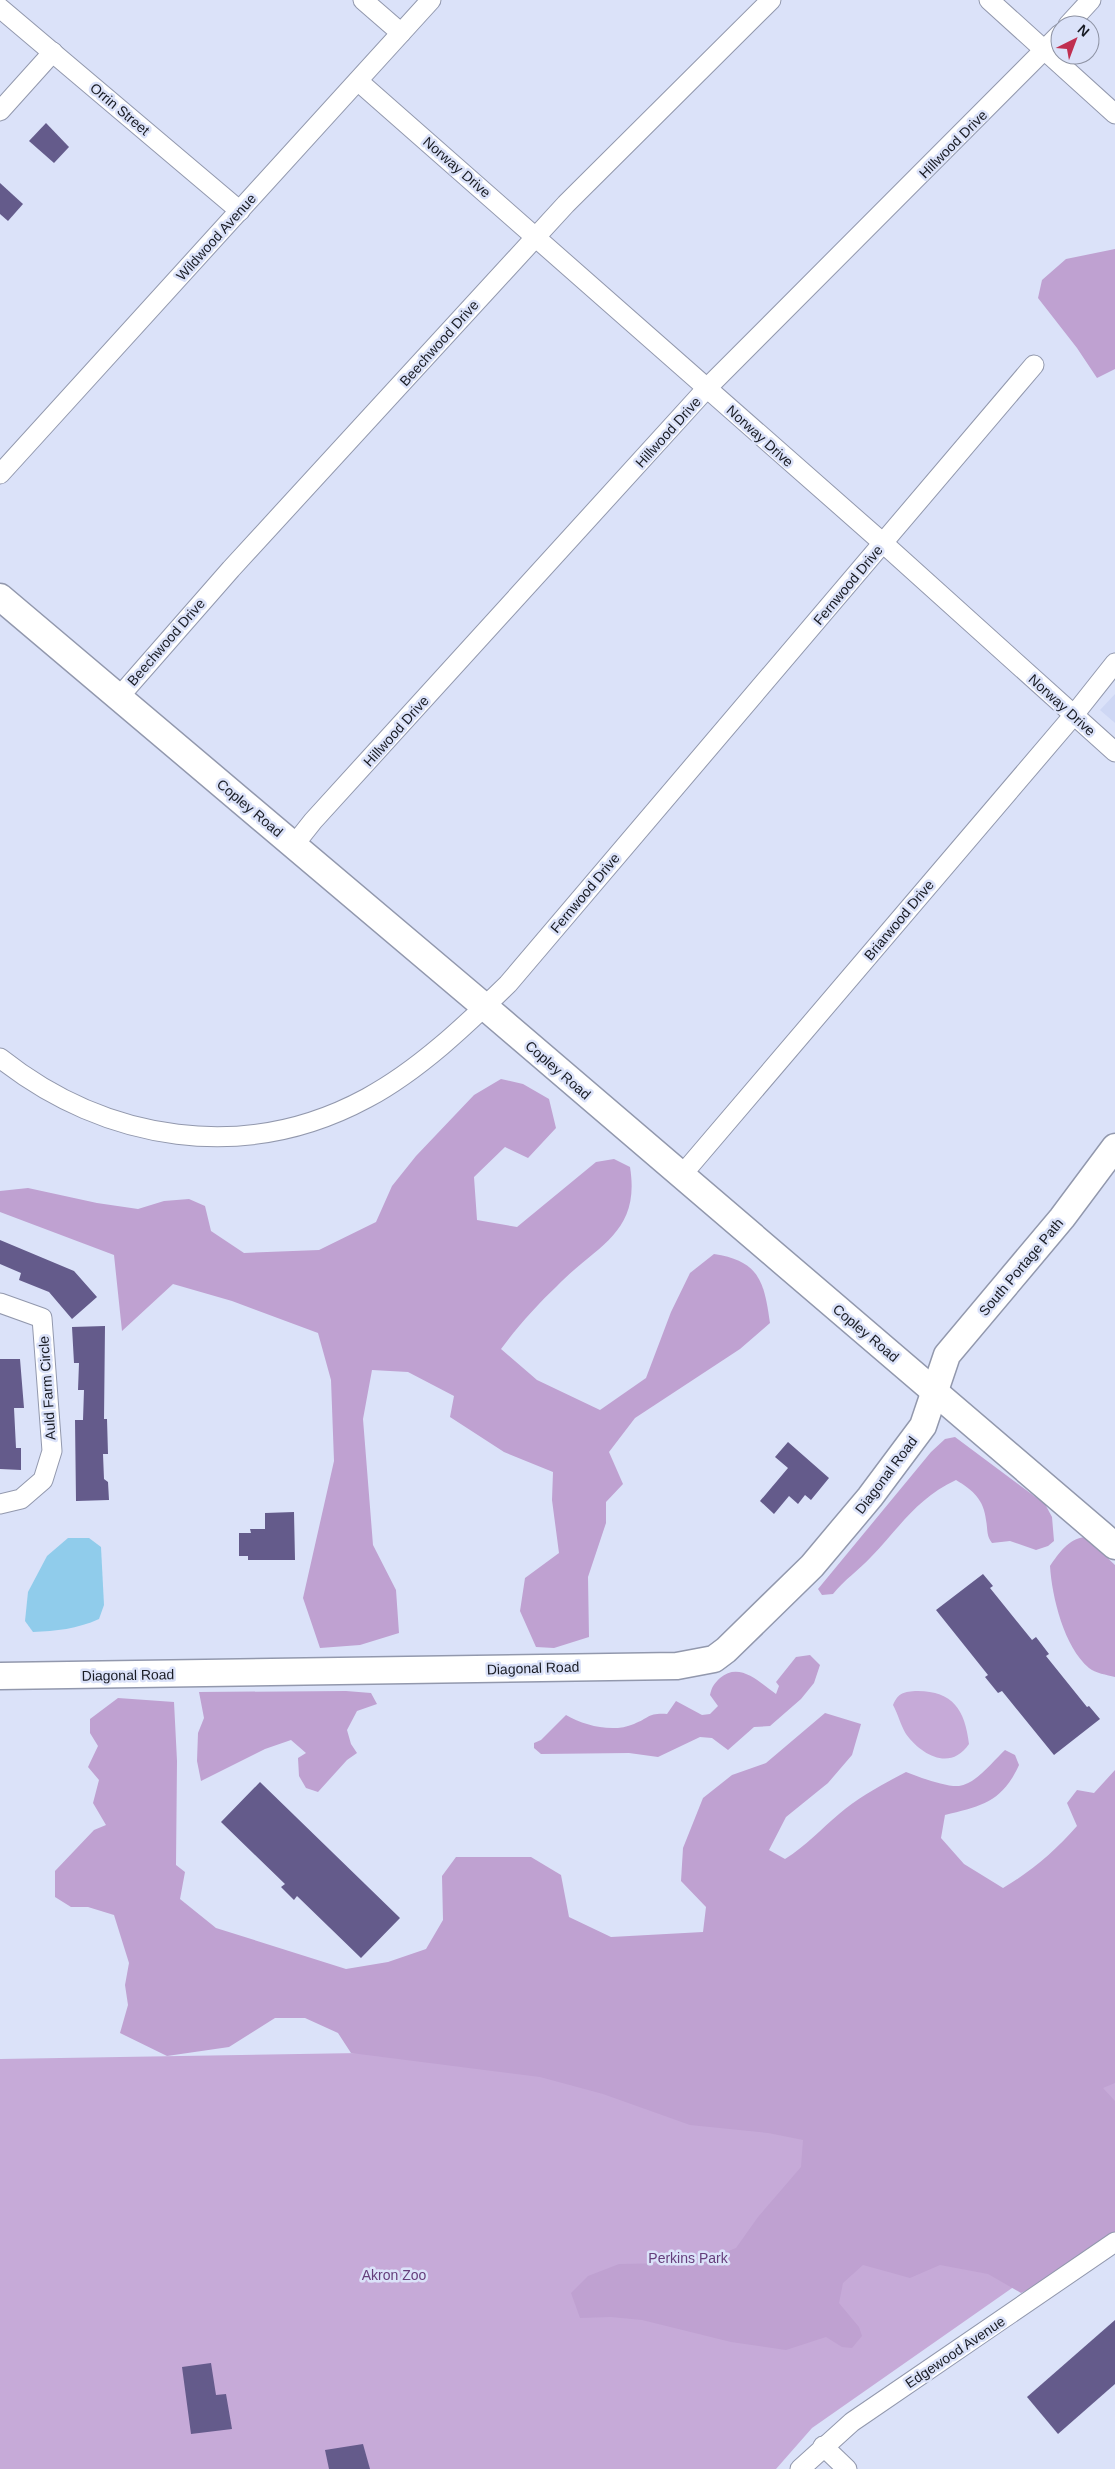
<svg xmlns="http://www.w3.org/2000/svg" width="1115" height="2469" viewBox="0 0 1115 2469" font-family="Arial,sans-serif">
	<rect width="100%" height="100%" fill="#dbe2f9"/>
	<path fill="#ced7f4" d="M1115 694V723L1100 710Z"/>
	<g fill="#c6aad8">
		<path d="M915 1691C952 1690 965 1709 969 1744 951 1771 922 1756 906 1734 901 1726 898 1714 893 1705 898 1694 902 1692 915 1691Z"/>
		<path d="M1115 1995V2216L812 2428 776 2469H0V2059L1071 2041Z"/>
	</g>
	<g fill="#bfa1d1">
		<path d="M1115 249V369L1097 378 1077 348 1038 298 1042 280 1066 259Z"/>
		<path d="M501 1079 523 1084 549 1099 556 1128 528 1158 505 1147 474 1177 477 1220 517 1227 596 1162 614 1159 630 1167C641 1234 595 1246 557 1286 537 1305 517 1327 501 1349L537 1380 600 1410 646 1378 671 1312 690 1273 714 1254C760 1261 764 1282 770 1323L740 1349 635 1418 609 1452 623 1484 606 1502V1523L588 1577 589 1637 554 1648 536 1647 520 1611 525 1578 559 1553 552 1500 553 1472 504 1452 450 1417 454 1396 408 1372 372 1370 363 1419 373 1545 396 1590 399 1633 360 1645 320 1648 303 1598 334 1461 331 1380 318 1333 232 1301 173 1284 122 1331 114 1255 0 1212V1191L28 1188 97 1203 138 1209 164 1201 189 1199 205 1206 211 1231 244 1253 319 1250 376 1222 392 1186 416 1156 474 1095Z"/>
		<path d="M955 1437 1045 1504 1052 1517 1054 1541 1048 1546 1036 1550 1010 1541 992 1543C986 1535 988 1530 986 1520 984 1500 973 1490 956 1480 916 1499 901 1526 871 1557 859 1570 844 1580 833 1594L822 1595 818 1589 931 1452 945 1439Z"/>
		<path d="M1085 1537 1115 1565V1677C1107 1675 1095 1673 1089 1668 1064 1647 1052 1597 1050 1566 1059 1553 1068 1539 1085 1537Z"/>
		<path d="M810 1655 820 1665 814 1683 801 1699 770 1726 754 1727 728 1750 712 1738 700 1737 658 1757 629 1753 541 1754 534 1748V1743L541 1740 566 1715C585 1726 613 1733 634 1724 650 1718 647 1713 667 1714L676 1701 702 1715 710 1714 718 1706 710 1695C712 1686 714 1684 720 1678 740 1661 760 1683 776 1694L779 1686 776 1682 796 1657Z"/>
		<path d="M346 1691 371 1693 377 1704 357 1711 347 1730 351 1744 357 1753 347 1760 318 1792 306 1788 299 1776 298 1758 306 1753 291 1740 265 1749 201 1781 197 1761 198 1733 204 1718 199 1692Z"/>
		<path d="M118 1698 174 1702 177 1761 176 1865 185 1872 180 1899 216 1928 346 1969 388 1962 426 1949 443 1920 442 1876 456 1857H531L561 1875 569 1917 611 1937 703 1932 706 1907 681 1881 683 1848 703 1798 732 1775 766 1763 825 1713 861 1724 852 1755 828 1783 786 1817 769 1850 785 1859C806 1846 821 1829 839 1814 859 1797 883 1784 906 1772 919 1777 945 1787 959 1786 976 1784 993 1761 1005 1750L1015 1755 1019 1765C1002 1802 982 1806 945 1815L941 1838 964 1864 1003 1888C1032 1871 1055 1851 1077 1826L1067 1803 1077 1790 1094 1793 1115 1770V2083L1103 2088 1115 2101V2234L1036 2286 1021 2293 988 2274 940 2265 910 2278 863 2265 843 2283 839 2303 859 2327 862 2336 852 2348 842 2347 826 2337 786 2350 731 2342 642 2320 611 2317 580 2318 571 2293 588 2276 619 2264 669 2263 706 2260 736 2248 758 2217 801 2167 803 2140 768 2133 690 2125 603 2094 540 2077 351 2053 338 2033 305 2018H275L229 2047 167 2056 120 2033 128 2005 125 1985 129 1963 114 1915 88 1907H71L55 1897V1871L94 1830 106 1825 93 1803 99 1780 88 1767 98 1746 90 1733V1719Z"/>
	</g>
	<path fill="#90cceb" d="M68 1538H89L101 1547 104 1605 99 1619C77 1629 56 1631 33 1632L25 1621 28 1592 47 1556Z"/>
	<g fill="#645b8b">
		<path d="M46 123 69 147 54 163 29 141Z"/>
		<path d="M0 183 23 204 8 221 0 214Z"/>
		<path d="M0 1240 74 1271 97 1297 72 1319 49 1292 19 1280 21 1273 0 1264Z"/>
		<path d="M105 1326 104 1419H107L108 1454H103L104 1479 108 1482 109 1500 76 1501 75 1420H83L84 1390H78L79 1363H74L72 1327Z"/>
		<path d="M0 1359H20L24 1408H14L16 1448H21V1470L0 1469Z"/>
		<path d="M788 1442 829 1478 811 1500 805 1495 798 1504 789 1496 774 1514 760 1501 788 1468 775 1457Z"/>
		<path d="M294 1512 295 1560H248V1556H239V1533H251L250 1529H265V1513Z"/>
		<path d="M983 1574 993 1586 990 1588 1032 1640 1036 1637 1049 1654 1046 1656 1087 1707 1089 1706 1100 1719 1054 1755 1002 1691 998 1693 985 1677 988 1675 936 1610Z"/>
		<path d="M260 1782 400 1918 361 1958 297 1896 294 1900 281 1887 285 1884 221 1822Z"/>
		<path d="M1115 2320V2384L1058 2434 1027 2397Z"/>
		<path d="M211 2363 216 2395 226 2394 232 2429 191 2434 182 2367Z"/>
		<path d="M363 2444 370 2469H329L325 2450Z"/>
	</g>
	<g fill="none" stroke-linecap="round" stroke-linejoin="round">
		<g stroke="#9298ad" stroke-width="21">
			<g id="street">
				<path d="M363 0 401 33"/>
				<path d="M989 0 1115 114"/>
				<path d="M0 8 240 211"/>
				<path d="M1068 25 1091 0"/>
				<path d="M358 81 883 543 1115 752"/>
				<path d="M0 111 53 52"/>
				<path d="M0 474 431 0"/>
				<path d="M119 697 231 569 566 204 771 0"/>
				<path d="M294 845 313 821 707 388 1060 34"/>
				<path d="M0 1058C106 1142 245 1164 367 1098 419 1070 466 1025 508 984L1034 365"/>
				<path d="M681 1176 1073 716 1115 663"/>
				<path d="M0 1303 42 1318 52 1451 43 1480 21 1499 0 1504"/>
				<path d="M823 2446 847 2469"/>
				<path d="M800 2469 852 2422 1115 2242"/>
			</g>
		</g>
		<g stroke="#9298ad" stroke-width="29">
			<g id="secondary">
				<path d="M0 597 485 1007 1115 1546"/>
				<path d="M0 1676 677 1666 714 1659 726 1650 812 1566 870 1497 923 1426 947 1355 1062 1218 1115 1147"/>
			</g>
		</g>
		<use href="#street" stroke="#fff" stroke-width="19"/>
		<use href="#secondary" stroke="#fff" stroke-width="26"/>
	</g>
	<g text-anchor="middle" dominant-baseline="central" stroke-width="5" stroke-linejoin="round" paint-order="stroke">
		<g font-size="14" fill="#181b23" stroke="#dbe2f9">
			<text transform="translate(120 109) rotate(40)">Orrin Street</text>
			<text transform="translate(953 144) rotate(-45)">Hillwood Drive</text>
			<text transform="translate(457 167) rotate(41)">Norway Drive</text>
			<text transform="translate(216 237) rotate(-48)">Wildwood Avenue</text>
			<text transform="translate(439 343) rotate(-48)">Beechwood Drive</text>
			<text transform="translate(668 432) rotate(-48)">Hillwood Drive</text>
			<text transform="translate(760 436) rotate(42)">Norway Drive</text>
			<text transform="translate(848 585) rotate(-50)">Fernwood Drive</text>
			<text transform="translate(166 642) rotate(-49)">Beechwood Drive</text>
			<text transform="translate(1062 705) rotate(42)">Norway Drive</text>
			<text transform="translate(396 731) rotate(-48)">Hillwood Drive</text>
			<text transform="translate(250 808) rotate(40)">Copley Road</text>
			<text transform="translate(585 893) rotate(-50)">Fernwood Drive</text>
			<text transform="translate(899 920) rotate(-50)">Briarwood Drive</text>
			<text transform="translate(558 1070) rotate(41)">Copley Road</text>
			<text transform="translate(1021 1267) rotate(-50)">South Portage Path</text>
			<text transform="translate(866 1333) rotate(40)">Copley Road</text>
			<text transform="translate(47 1388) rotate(-94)">Auld Farm Circle</text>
			<text transform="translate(886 1475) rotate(-53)">Diagonal Road</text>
			<text transform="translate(533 1668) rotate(-2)">Diagonal Road</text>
			<text transform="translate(128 1675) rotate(-1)">Diagonal Road</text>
			<text transform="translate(955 2352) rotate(-34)">Edgewood Avenue</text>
		</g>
		<g font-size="14" fill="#653e7b" stroke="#dbe2f9">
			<text x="688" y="2258">Perkins Park</text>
			<text x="394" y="2275">Akron Zoo</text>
		</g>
	</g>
	<g transform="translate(1075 40) rotate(42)"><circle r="24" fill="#dbe2f9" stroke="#8d92a3"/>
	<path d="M0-4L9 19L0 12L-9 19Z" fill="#c02f50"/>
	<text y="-8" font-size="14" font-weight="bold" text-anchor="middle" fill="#181b23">N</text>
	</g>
</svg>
